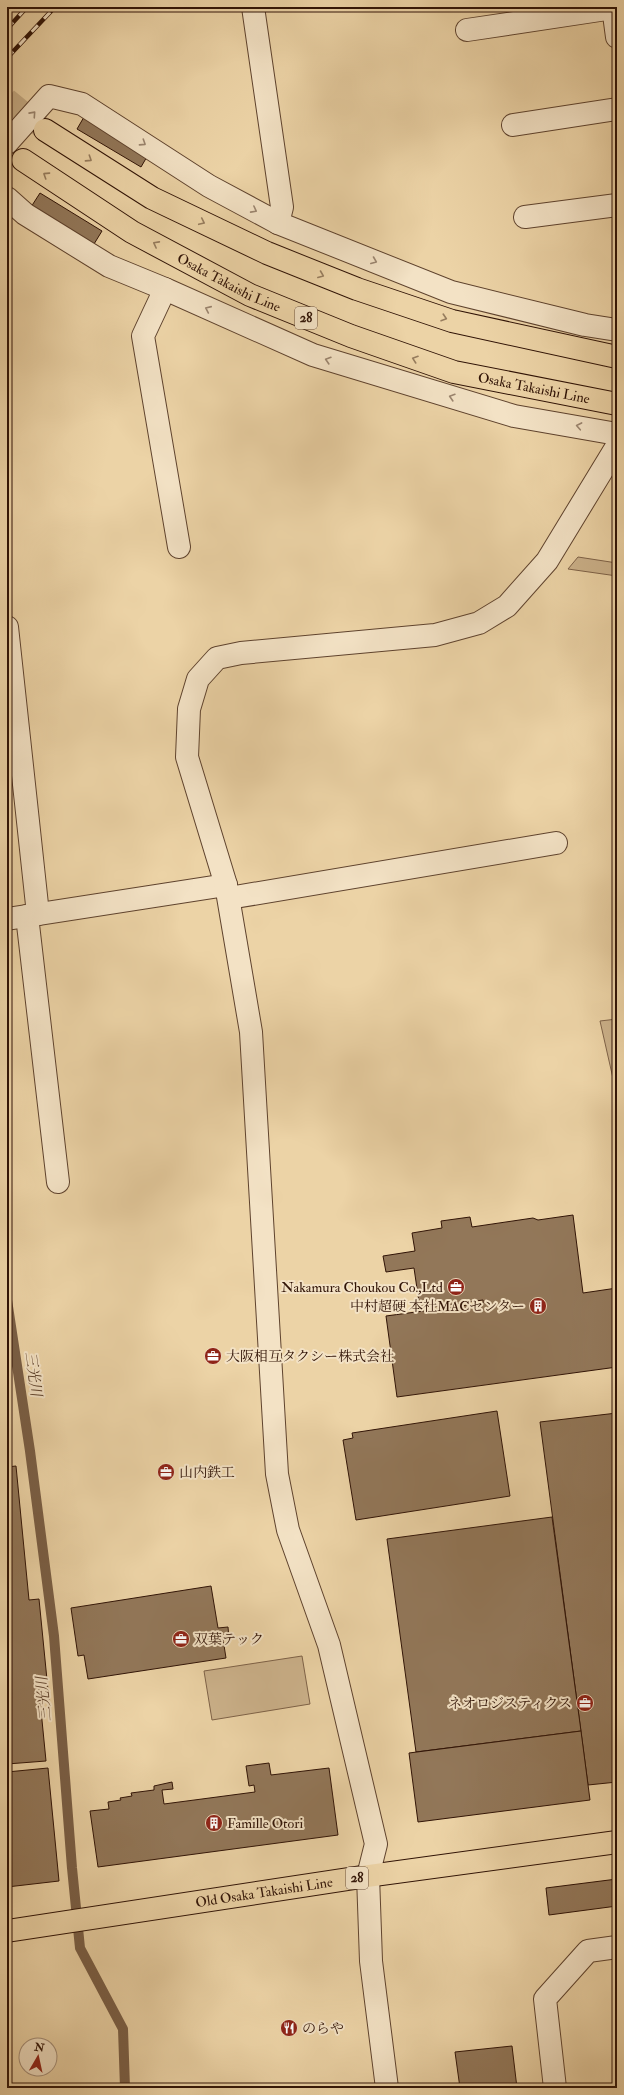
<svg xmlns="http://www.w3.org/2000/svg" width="624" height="2095" viewBox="0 0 624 2095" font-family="'IM FELL Double Pica','Noto Serif JP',serif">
	<rect width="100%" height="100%" fill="#ecd3a6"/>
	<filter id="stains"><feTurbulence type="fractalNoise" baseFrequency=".005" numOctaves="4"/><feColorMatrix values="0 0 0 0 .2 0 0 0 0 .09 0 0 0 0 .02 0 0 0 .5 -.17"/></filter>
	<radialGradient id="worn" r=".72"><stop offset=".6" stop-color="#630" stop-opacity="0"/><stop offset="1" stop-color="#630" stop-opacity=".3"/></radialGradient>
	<g fill="#ccb28b" stroke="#7e6248">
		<path d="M578 557 617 563V576L568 569Z"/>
		<path d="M617 1019V1096L600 1021Z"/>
		<path d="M302 1656 310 1704 212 1720 204 1671Z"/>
	</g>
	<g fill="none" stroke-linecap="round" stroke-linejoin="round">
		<path stroke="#7a5f46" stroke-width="10" d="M7 1300 30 1451 54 1636 72 1868 80 1948 123 2029 125 2088"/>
	</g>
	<g fill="#927759" stroke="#301306">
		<path d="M84 117 148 155 141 167 77 129Z"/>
		<path d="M40 193 102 231 94 244 31 207Z"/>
		<path d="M573 1215 583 1293 617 1288V1367L397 1397 386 1316 483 1303V1300L420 1309 414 1268 386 1272 383 1256 415 1251 412 1233 442 1228 441 1221 470 1217 472 1227 533 1218 538 1220Z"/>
		<path d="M497 1411 510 1496 356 1520 343 1440 353 1438 352 1433Z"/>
		<path d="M617 1413V1782L588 1785 540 1422Z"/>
		<path d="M16 1466 29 1600 39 1599 49 1700H40L46 1761 7 1764V1467Z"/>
		<path d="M552 1517 581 1731 416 1752 387 1539Z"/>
		<path d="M211 1586 218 1628 228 1627 229 1638 223 1639 226 1658 88 1679 84 1655 78 1656 71 1608Z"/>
		<path d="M581 1731 590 1800 418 1822 409 1753Z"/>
		<path d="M269 1763 271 1775 329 1768 338 1835 98 1867 90 1811 109 1809 108 1802 121 1800 120 1798 132 1796 131 1793 154 1790V1786L172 1782 173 1789 162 1790 164 1804 255 1792 254 1785 249 1786 246 1766Z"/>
		<path d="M48 1768 59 1881 7 1887V1772Z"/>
		<path d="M617 1879V1906L549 1915 546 1888Z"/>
		<path d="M512 2046 517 2088H460L455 2052Z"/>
	</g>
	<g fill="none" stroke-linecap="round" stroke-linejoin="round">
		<path stroke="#c6ad86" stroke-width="22" stroke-dasharray="22 11" stroke-linecap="butt" d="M7 99 45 130"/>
		<g stroke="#5f432e" stroke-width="24">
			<g id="minor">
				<path d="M253 7 282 207 278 223"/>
				<path d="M613 7 617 37"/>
				<path d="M467 30 613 8"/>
				<path d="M513 125 617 109"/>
				<path d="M7 143 49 96 82 104 209 186 278 223 451 292 585 325 617 330"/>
				<path d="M7 198 25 214 109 266 165 289 313 355 514 416 617 434"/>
				<path d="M525 217 617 205"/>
				<path d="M165 289 143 336 179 547"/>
				<path d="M7 627 38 914"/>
				<path d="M229 898 556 843"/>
				<path d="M27 916 58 1182"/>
				<path d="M7 919 226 885"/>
				<path d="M387 2088 371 1961 368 1876 376 1844 329 1645 288 1530 277 1474 251 1032 226 885 187 757 189 709 198 679 217 658 241 653 435 635 479 623 507 606 547 561 617 446"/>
				<path d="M555 2088 545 1999 588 1951 617 1947"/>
			</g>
		</g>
		<g stroke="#301306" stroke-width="24">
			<g id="major">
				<path d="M45 130 152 198 267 253 357 289 452 321 617 357"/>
				<path id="s1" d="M23 160 132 232 250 295 351 336 454 372 617 404"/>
				<path id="s2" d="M7 1931 368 1876 617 1842"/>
			</g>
		</g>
		<use href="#minor" stroke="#f3e2c5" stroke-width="22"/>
		<use href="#major" stroke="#ecd3a6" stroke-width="22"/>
		<g stroke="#301306" stroke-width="4.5">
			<g id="rail">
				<path d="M7 29 27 7"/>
				<path d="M7 58 55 7"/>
			</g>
		</g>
		<use href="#rail" stroke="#f3e2c5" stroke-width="3" stroke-dasharray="9" stroke-linecap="butt"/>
	</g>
	<defs><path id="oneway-chevron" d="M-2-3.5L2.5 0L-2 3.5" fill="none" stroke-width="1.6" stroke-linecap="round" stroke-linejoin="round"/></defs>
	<g stroke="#9b856f">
		<use href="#oneway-chevron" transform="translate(33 114) rotate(-48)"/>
		<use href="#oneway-chevron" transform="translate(143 143) rotate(33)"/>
		<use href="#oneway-chevron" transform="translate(254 210) rotate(28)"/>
		<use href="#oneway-chevron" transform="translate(374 261) rotate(22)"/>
		<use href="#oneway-chevron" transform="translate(208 309) rotate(-156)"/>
		<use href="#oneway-chevron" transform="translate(328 360) rotate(-163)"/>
		<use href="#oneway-chevron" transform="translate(452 397) rotate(-163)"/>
		<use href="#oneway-chevron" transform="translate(579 426) rotate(-169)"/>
	</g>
	<g stroke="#977d5e">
		<use href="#oneway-chevron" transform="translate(89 159) rotate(33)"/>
		<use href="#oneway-chevron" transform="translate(46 175) rotate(-147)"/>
		<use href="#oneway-chevron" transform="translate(202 222) rotate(25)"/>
		<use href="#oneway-chevron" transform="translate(156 244) rotate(-152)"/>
		<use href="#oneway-chevron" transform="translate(321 275) rotate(22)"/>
		<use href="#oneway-chevron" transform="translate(444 318) rotate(18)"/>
		<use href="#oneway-chevron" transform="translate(415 359) rotate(-161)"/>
	</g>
	<defs>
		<g id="office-disc" transform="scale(0.9)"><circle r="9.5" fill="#8f2418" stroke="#f3e2c5"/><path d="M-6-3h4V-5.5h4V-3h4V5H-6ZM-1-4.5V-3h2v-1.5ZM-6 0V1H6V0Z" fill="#fff"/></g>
		<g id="building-disc" transform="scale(0.9)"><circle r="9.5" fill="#8f2418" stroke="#f3e2c5"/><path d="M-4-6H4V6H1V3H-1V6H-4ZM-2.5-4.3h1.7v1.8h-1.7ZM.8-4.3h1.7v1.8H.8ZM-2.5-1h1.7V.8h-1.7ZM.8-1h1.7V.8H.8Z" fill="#fff"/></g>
		<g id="restaurant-disc" transform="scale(0.9)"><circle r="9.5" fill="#8f2418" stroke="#f3e2c5"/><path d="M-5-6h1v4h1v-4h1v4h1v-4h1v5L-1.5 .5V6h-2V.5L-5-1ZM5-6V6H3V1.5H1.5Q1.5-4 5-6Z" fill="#fff"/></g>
	</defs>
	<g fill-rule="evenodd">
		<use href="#office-disc" x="456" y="1287"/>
		<use href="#building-disc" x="538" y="1306"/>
		<use href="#office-disc" x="213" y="1356"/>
		<use href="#office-disc" x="166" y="1472"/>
		<use href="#office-disc" x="181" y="1639"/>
		<use href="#office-disc" x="585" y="1703"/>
		<use href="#building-disc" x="214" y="1823"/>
		<use href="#restaurant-disc" x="289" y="2028"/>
	</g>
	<g text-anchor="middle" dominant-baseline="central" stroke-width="4" stroke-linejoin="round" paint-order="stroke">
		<g fill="#f3e2c5" stroke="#6a513f" stroke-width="1">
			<rect x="295" y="307" width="22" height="22" rx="3"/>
			<rect x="346" y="1867" width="22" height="22" rx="3"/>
		</g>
		<g font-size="13" font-weight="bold" fill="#301306">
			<text x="306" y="318">28</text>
			<text x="357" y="1878">28</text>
		</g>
		<g font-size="14" fill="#301306" stroke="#f3e2c5">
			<text stroke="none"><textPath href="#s1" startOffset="240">Osaka Takaishi Line</textPath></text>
			<text stroke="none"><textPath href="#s1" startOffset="564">Osaka Takaishi Line</textPath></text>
			<text stroke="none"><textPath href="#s2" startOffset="260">Old Osaka Takaishi Line</textPath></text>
		</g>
		<g font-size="14" fill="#301306" stroke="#f3e2c5" text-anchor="start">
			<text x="443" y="1287" text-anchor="end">Nakamura Choukou Co.,Ltd</text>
			<text x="525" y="1306" text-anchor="end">中村超硬 本社MACセンター</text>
			<text x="226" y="1356">大阪相互タクシー株式会社</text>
			<text x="179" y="1472">山内鉄工</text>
			<text x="194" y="1639">双葉テック</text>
			<text x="572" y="1703" text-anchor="end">ネオロジスティクス</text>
			<text x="227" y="1823">Famille Otori</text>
			<text x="302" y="2028">のらや</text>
		</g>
		<g font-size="15" font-style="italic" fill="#624630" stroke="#f3e2c5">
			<text transform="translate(33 1374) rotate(82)">三光川</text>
			<text transform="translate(44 1699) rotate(-95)">三光川</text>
		</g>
	</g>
	<rect width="624" height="2095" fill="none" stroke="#ecd3a6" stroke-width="24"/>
	<rect x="8" y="8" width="608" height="2079" fill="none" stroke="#301306" stroke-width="2"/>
	<rect x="12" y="12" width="600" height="2071" fill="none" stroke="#301306"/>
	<g transform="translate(38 2057) rotate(9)"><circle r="19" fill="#f3e2c5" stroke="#a58f79"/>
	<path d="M0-3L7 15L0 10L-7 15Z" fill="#8f2418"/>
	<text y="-6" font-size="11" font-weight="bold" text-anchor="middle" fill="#301306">N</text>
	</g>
	<rect width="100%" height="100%" filter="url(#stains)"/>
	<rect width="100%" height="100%" fill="url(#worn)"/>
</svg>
